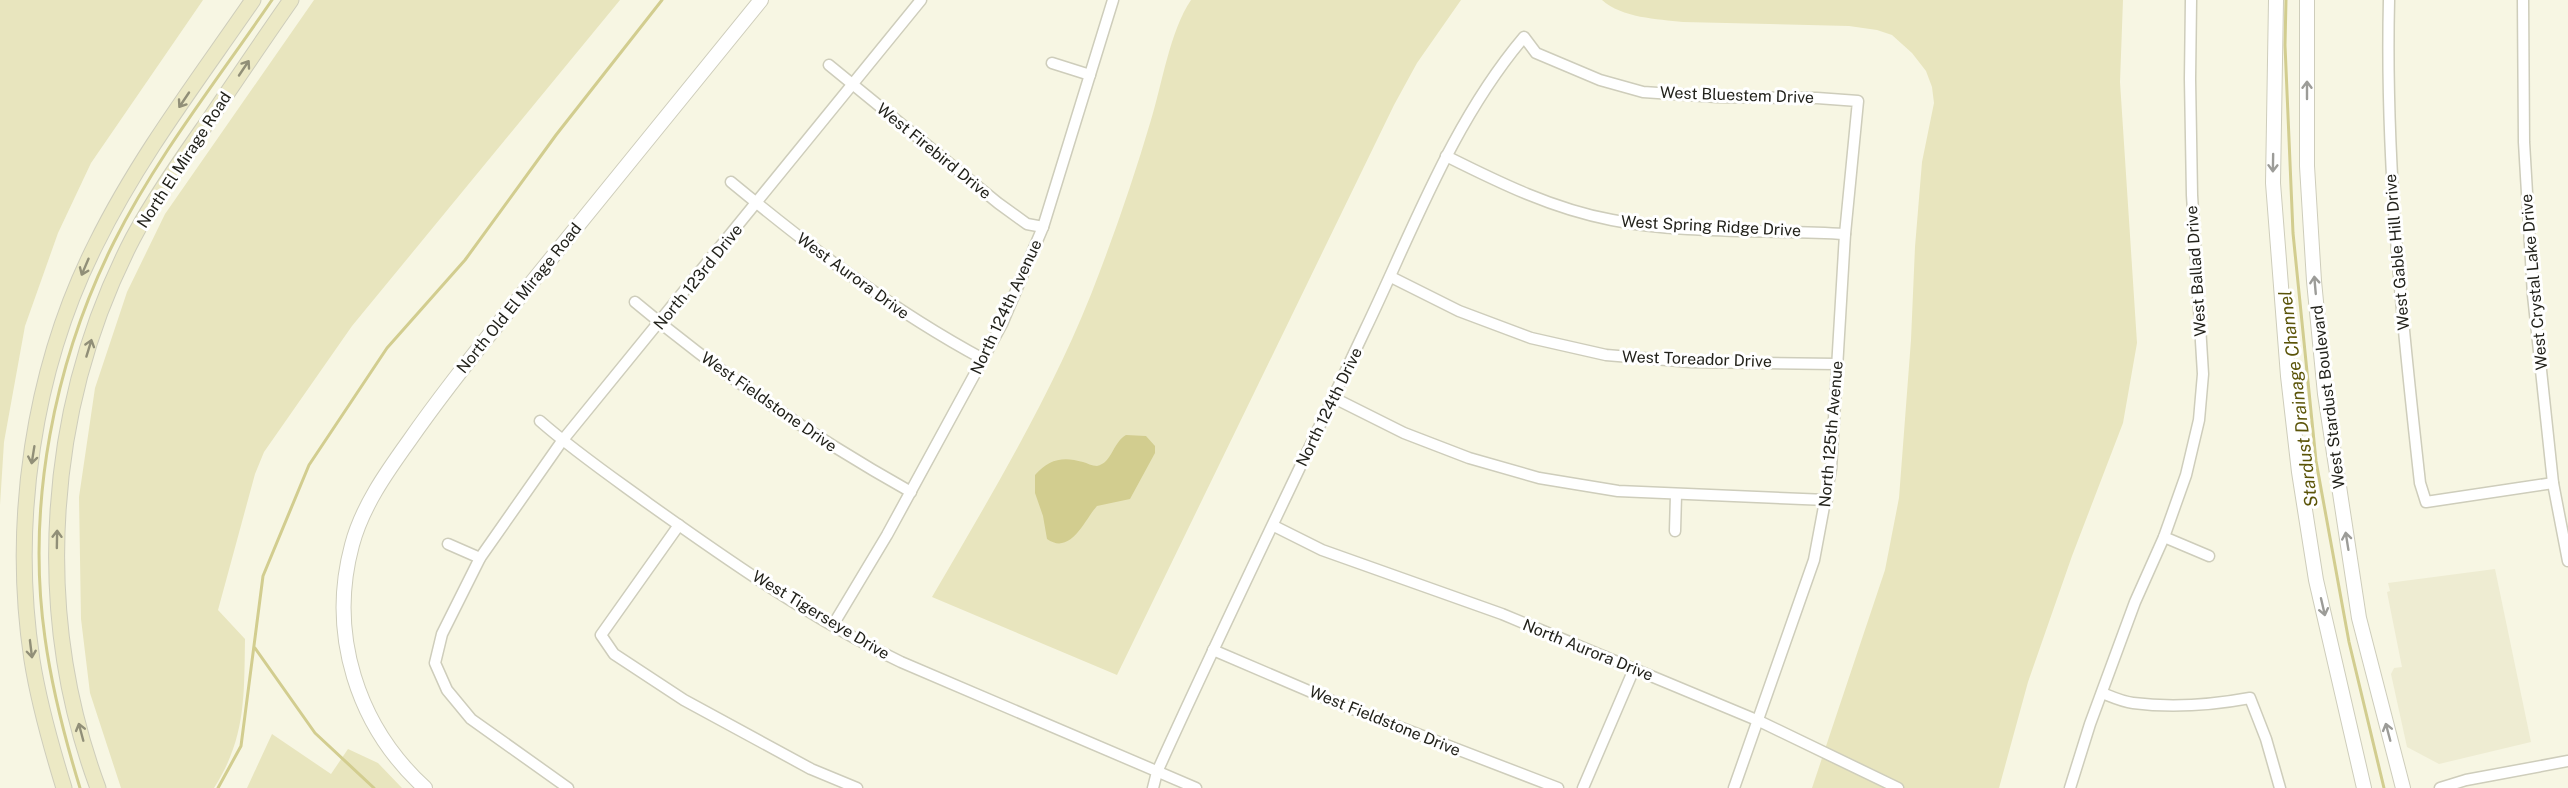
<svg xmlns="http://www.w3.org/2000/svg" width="2568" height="788" viewBox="0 0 2568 788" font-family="'Public Sans',sans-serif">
	<rect width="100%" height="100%" fill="#f7f6e3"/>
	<path fill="#eeecd2" d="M2495 569 2531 742 2439 764 2407 747 2391 674 2394 668 2402 667 2387 592 2390 591 2388 583Z"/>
	<g fill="#e8e5be">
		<path d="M0 0H203L91 163 58 233 25 326 4 442 0 505Z"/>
		<path d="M314 0H620L352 326 264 452 255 474 218 610 245 639C244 696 246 738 214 788H121L90 693 81 619 79 497 95 388 127 292 165 214Z"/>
		<path d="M1191 0H1461L1417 63 1394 105 1117 675 932 597C993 492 1058 385 1100 271 1119 221 1136 171 1151 120 1162 84 1170 31 1191 0Z"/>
		<path d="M1602 0H2123L2120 82 2137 343 2123 423 2072 556 2028 682 1999 788H1812L1885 570 1899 498 1911 340 1915 247 1922 162 1934 103 1932 87 1926 71 1912 53 1892 35 1877 30 1849 26 1683 22C1657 19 1622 18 1602 0Z"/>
		<path d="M272 734 331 774 348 749 378 763 402 788H247Z"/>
	</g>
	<path fill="#d2cd8f" d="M1126 435 1146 436 1155 446V453L1130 499 1097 506C1085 519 1071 556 1047 539L1043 516 1035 493V475C1049 459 1063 456 1083 462 1087 463 1092 466 1097 466 1112 463 1113 442 1126 435Z"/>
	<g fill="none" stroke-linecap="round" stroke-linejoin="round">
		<g stroke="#d2cd8f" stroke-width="3">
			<path d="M2286 0 2285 45 2293 233 2316 461 2349 642 2384 788"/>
			<path d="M255 648 315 733 374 788"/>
			<path d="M80 788C65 739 52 689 45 638 26 505 54 362 114 242 157 156 218 79 272 0"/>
			<path d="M218 788 241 746 263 576 309 465 387 348 465 260 556 135 662 0"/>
		</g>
		<g stroke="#cecdbb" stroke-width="13">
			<g id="minor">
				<path d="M2389 0C2385 163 2402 321 2420 483L2426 502 2553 483"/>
				<path d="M2523 0 2524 142 2533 295 2553 483 2568 561"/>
				<path d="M1052 63 1090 75"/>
				<path d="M829 65 998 203 1027 224 1043 227"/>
				<path d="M1446 156C1500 183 1553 209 1612 220 1688 235 1768 229 1845 234"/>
				<path d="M731 182C811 248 892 310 983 359"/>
				<path d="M1391 277 1459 311 1531 338 1606 355 1691 362 1837 364"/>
				<path d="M635 302C723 376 811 436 911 492"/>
				<path d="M1334 398 1404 433 1469 458 1539 478 1618 491 1827 500"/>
				<path d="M540 421C574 451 612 477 649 504 729 561 812 619 901 662L1196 788"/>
				<path d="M679 525 601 635 614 654 684 700 811 769 857 788"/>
				<path d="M1274 526 1322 550 1502 614 1759 721 1898 788"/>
				<path d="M1675 531 1676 495"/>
				<path d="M2164 537 2209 556"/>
				<path d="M448 544 480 558"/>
				<path d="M833 625 887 535 1002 324 1043 227 1113 0"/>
				<path d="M1213 650 1337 703 1558 788"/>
				<path d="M2102 693C2112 697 2123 702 2133 703 2172 708 2212 705 2250 698L2266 739 2280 788"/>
				<path d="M568 788 471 719 447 690 435 663 442 634 480 558 562 441 921 0"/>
				<path d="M1153 788 1157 772C1224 624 1296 477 1365 330 1413 230 1452 122 1524 37L1536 53 1600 80 1643 92 1717 97 1817 98 1858 101 1845 234 1831 469 1814 560 1734 788"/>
				<path d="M1583 788 1634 669"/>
				<path d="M2070 788 2090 724 2135 602 2164 537 2186 475 2199 420 2203 374 2192 195 2190 79 2191 0"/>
				<path d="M2440 788 2466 780 2568 761"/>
			</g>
		</g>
		<g stroke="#cecdbb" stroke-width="16">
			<g id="tertiary">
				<path d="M2276 0 2273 183 2288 376 2299 472 2316 580 2364 788"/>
				<path d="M2307 0V166L2314 281 2325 394 2359 618 2403 788"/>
				<path d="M425 788C357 726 328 634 352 545 362 507 386 473 409 441 441 395 476 351 511 308 594 205 678 103 761 0"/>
			</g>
		</g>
		<g stroke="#cecdbb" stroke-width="17">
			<g id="secondary">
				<path d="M64 788C51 746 39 704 32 660 11 522 33 369 96 244 139 157 198 80 253 0"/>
				<path d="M98 788C32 611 46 406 133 238 155 197 182 159 209 120 236 80 263 40 291 0"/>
			</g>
		</g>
		<use href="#minor" stroke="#fff" stroke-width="10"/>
		<use href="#tertiary" stroke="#fff" stroke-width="14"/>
		<use href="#secondary" stroke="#ece9c5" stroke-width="15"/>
	</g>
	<defs><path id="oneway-shaft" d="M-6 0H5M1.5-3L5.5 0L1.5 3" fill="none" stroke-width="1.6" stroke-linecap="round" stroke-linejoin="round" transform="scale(1.5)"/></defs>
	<g stroke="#918f78">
		<use href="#oneway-shaft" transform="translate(244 68) rotate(-56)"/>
		<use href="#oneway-shaft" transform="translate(184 100) rotate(124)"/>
		<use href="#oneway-shaft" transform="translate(85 267) rotate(113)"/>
		<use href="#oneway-shaft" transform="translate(89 348) rotate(-73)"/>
		<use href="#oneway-shaft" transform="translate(33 455) rotate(99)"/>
		<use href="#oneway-shaft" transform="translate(57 539) rotate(-89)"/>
		<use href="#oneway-shaft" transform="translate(31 649) rotate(83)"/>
		<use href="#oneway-shaft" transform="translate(81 732) rotate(-105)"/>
	</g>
	<g stroke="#9c9c98">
		<use href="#oneway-shaft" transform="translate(2307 90) rotate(-90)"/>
		<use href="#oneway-shaft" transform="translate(2273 163) rotate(91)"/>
		<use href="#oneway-shaft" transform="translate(2315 285) rotate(-95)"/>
		<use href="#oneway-shaft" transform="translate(2347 541) rotate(-99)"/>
		<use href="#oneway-shaft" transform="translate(2323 607) rotate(77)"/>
		<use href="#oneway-shaft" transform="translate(2388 732) rotate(-105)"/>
	</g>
	<g text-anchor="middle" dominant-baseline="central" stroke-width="6" stroke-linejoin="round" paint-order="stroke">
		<g font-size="16" fill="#22221b" stroke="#fff">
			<text transform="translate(1737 95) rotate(2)">West Bluestem Drive</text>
			<text transform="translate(934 151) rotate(39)">West Firebird Drive</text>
			<text transform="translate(184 160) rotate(-57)">North El Mirage Road</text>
			<text transform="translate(1711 226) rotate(3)">West Spring Ridge Drive</text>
			<text transform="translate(2397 252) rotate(-95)">West Gable Hill Drive</text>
			<text transform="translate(2196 271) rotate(-94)">West Ballad Drive</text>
			<text transform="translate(853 276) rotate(36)">West Aurora Drive</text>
			<text transform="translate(698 277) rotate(-51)">North 123rd Drive</text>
			<text transform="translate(2534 282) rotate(-95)">West Crystal Lake Drive</text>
			<text transform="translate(519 298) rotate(-51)">North Old El Mirage Road</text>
			<text transform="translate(1006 307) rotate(-65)">North 124th Avenue</text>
			<text transform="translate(1697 359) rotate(2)">West Toreador Drive</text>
			<text transform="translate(2328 397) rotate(-97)">West Stardust Boulevard</text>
			<text transform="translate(769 402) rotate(35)">West Fieldstone Drive</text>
			<text transform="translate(1329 407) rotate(-64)">North 124th Drive</text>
			<text transform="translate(1831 434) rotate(-85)">North 125th Avenue</text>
			<text transform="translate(821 615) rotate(31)">West Tigerseye Drive</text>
			<text transform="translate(1588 650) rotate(22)">North Aurora Drive</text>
			<text transform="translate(1385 721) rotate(22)">West Fieldstone Drive</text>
		</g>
		<g font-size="18" font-style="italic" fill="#5b5408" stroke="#fff">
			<text transform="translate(2298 399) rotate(-97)">Stardust Drainage Channel</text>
		</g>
	</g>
</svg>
